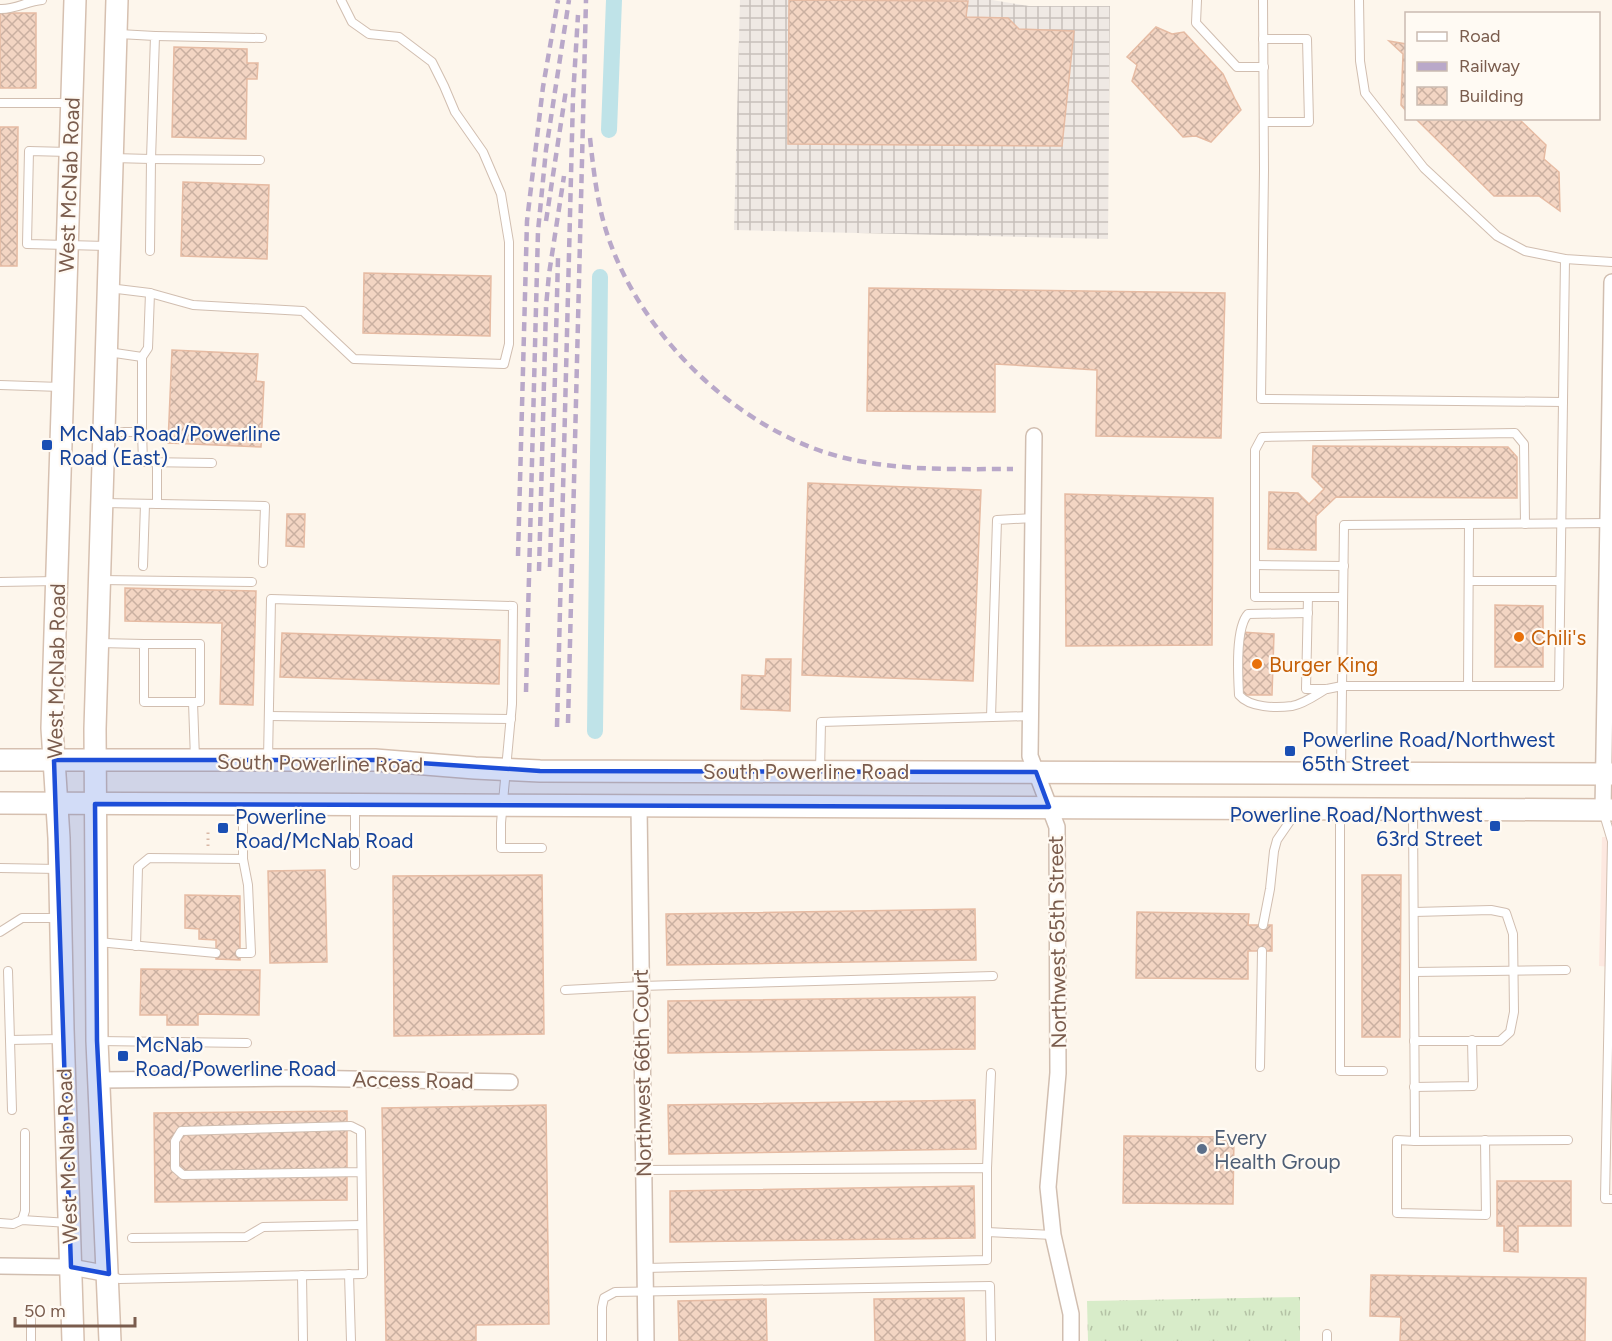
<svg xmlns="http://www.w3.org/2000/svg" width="1612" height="1341" viewBox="0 0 1612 1341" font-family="Figtree,sans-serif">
	<defs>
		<pattern id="industrial-grid" width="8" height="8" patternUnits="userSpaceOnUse" patternTransform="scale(1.5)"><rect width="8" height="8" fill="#efe9e4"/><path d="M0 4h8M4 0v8" fill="none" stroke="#c7c0bb"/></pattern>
		<pattern id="grass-tufts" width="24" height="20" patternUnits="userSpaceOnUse" patternTransform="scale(1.5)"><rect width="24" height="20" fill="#d8ecc9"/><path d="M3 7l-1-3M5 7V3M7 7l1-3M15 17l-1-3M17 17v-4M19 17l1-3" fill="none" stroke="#b4c2a5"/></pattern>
		<pattern id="building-cross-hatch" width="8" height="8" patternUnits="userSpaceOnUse" patternTransform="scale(1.5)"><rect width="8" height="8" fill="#f3d5c3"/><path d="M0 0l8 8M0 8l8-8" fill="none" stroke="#cab0a1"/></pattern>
	</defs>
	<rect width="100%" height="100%" fill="#fdf6ec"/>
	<path fill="#fde8e0" d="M1602 837H1612V967L1599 966Z"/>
	<path fill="url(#industrial-grid)" d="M740 0H992L1029 6H1110L1108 239 734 230Z"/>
	<path fill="url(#grass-tufts)" d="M1300 1297V1341H1088L1087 1301Z"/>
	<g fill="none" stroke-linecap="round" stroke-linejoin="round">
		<g stroke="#bfe3e8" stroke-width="16">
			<path d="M609 130 614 0"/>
			<path d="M595 731 600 277"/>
		</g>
	</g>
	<g fill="url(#building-cross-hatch)" stroke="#e6bba3" stroke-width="1.5">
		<path d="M789 0 968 1 966 17 1008 18 1019 29 1074 31 1062 146 788 144Z"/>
		<rect x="0" y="13" width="36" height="75"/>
		<path d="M1156 27 1172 34 1184 32 1223 74 1235 99 1241 110 1211 142 1196 136 1183 137 1132 81 1137 65 1127 57Z"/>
		<path d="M1389 41 1406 44V111L1401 105 1403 54Z"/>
		<path d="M174 47 247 49V63H258L257 79H247L246 139 172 137Z"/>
		<path d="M1415 118H1518L1546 145 1544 159 1559 172 1560 211 1539 196H1494Z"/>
		<path d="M0 127H18L17 266H0Z"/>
		<path d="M183 182 269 185 267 259 181 256Z"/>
		<path d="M364 273 491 276 490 336 363 333Z"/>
		<path d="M869 288 1225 293 1221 438 1096 436 1097 370 995 364V412L867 411Z"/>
		<path d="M172 350 258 354 256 381 264 382 261 447 168 443Z"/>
		<path d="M1313 446 1508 447 1517 457V498L1336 497 1316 516V550L1268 549 1269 492 1298 493 1309 504 1324 489 1312 477Z"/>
		<path d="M808 483 981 490 973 681 802 675Z"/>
		<path d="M1065 494 1213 498 1212 645 1066 646Z"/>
		<path d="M287 514H305L304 547 286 546Z"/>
		<path d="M125 588 256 591 253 705 220 704 222 623 125 621Z"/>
		<path d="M1495 605 1543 606V667H1495Z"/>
		<path d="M1241 632 1274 634 1272 695H1240Z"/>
		<path d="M282 633 500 640 499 684 280 677Z"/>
		<path d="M766 659H791L790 711 741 709 742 675 765 676Z"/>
		<path d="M325 870 327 962 270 963 268 871Z"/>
		<path d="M542 875 544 1034 394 1036 393 876Z"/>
		<path d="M1362 875H1401L1400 1037H1362Z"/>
		<path d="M185 895 240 896V960L216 959V940L199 939V929L185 928Z"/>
		<path d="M975 909 976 960 667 965 666 914Z"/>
		<path d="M1137 912 1249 914 1248 925H1272V951H1248V979L1136 978Z"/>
		<path d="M141 969 260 970 259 1015 198 1014V1025H167V1015H140Z"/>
		<path d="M975 997V1049L668 1053V1001Z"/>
		<path d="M975 1100 976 1149 669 1154 668 1105Z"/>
		<path d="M546 1105 549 1324 476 1325V1341H386L382 1108Z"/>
		<path d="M347 1111V1200L155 1202 154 1113Z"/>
		<path d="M1124 1136 1234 1137 1233 1204 1123 1203Z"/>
		<path d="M1497 1181H1571V1226H1518V1252L1504 1251V1226H1497Z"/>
		<path d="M974 1186 975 1238 670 1242V1191Z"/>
		<path d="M1371 1275 1586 1278 1585 1341H1400L1401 1317 1370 1316Z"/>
		<path d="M964 1298 965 1341H875L874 1299Z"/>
		<path d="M766 1299 767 1341H679L678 1301Z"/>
	</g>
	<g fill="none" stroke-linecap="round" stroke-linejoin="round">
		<g stroke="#d1beb0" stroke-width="10">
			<g id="service">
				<path d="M1197 0 1196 23 1237 67H1264"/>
				<path d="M1263 0 1264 170 1261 399 1563 402"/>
				<path d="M1359 0 1360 61 1365 93 1424 168 1497 236 1525 251 1565 259 1612 262"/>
				<path d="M0 9C14 10 28 1 42 0"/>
				<path d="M119 34 155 36 151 159 260 160"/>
				<path d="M155 36 262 38"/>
				<path d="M1263 39H1307L1309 122H1264"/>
				<path d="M0 103H70"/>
				<path d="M69 152 29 151 27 244 107 246"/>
				<path d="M113 158 151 159 150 251"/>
				<path d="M109 288 150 293 193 305 303 311 354 359 504 364 509 344V242L501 194 483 152 455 112 444 86 432 62 399 37 369 34 352 22 341 0"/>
				<path d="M108 352 142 357V432"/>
				<path d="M142 357 148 348 150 293"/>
				<path d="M0 385 61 387"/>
				<path d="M105 432H142L143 462 212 463"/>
				<path d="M103 503 265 506 263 563"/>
				<path d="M157 504V462"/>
				<path d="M1255 565 1344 566"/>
				<path d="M143 566 145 504"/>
				<path d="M100 580 252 582"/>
				<path d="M1469 581H1560"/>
				<path d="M0 582 56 581"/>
				<path d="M1308 597 1306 689H1327L1342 686H1559L1565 259"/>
				<path d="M1343 597H1255V450L1262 437 1515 433 1524 444 1525 524"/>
				<path d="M1308 613 1248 614C1235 628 1238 676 1239 695 1250 708 1276 708 1292 706 1304 704 1316 695 1326 689"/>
				<path d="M99 643 144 644V702H193L195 759"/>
				<path d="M144 644H200V702H193"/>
				<path d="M1468 686 1469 525"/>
				<path d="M269 716 511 719"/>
				<path d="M991 717 997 520 1033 518"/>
				<path d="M268 759 271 599 513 606 512 704 501 823V848H542"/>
				<path d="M820 771 821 722 1030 716"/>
				<path d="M1341 771 1344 525 1608 523"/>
				<path d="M355 807V865"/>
				<path d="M1340 810V1071H1383"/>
				<path d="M1413 810 1415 1141 1397 1140V1213L1486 1215 1485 1140"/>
				<path d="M1603 811 1612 841 1605 1199H1612"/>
				<path d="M0 868 58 869"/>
				<path d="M1414 912 1491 910 1506 913 1513 934 1514 1012 1510 1032 1500 1041H1414"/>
				<path d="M1263 925 1270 889 1274 851 1277 840 1297 811"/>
				<path d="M0 932 22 918H60"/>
				<path d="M98 942 216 953"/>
				<path d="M136 946 138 867 149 858 243 859"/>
				<path d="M240 953H251L248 885 243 859V804"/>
				<path d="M8 971 12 1110"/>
				<path d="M1414 972 1566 970"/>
				<path d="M565 990 641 986 993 976"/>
				<path d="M10 1040 62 1039"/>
				<path d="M99 1041 247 1043"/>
				<path d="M1260 1067 1262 951"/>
				<path d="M1414 1087 1473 1086 1472 1040"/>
				<path d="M1415 1141 1568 1140"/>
				<path d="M987 1168 991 1073"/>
				<path d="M644 1170 987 1168V1260L645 1268"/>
				<path d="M22 1220 25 1211V1133"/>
				<path d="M0 1223 13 1224 22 1220 69 1223"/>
				<path d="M987 1232 1053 1235"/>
				<path d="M132 1238 246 1237 263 1227 362 1225"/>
				<path d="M109 1274 119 1279 363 1274 361 1131 351 1126 181 1131 175 1141V1168L183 1175 361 1172"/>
				<path d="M349 1274 351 1341"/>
				<path d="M302 1275 303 1341"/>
				<path d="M31 1341V1319"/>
				<path d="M602 1341V1307L604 1298 615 1292 990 1286 991 1341"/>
				<path d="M1327 1341V1334"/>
			</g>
		</g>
		<g stroke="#d1beb0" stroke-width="18">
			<g id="minor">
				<path d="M1034 436 1030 756 1057 827 1058 1073 1048 1187 1053 1235 1071 1314V1341"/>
				<path d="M639 806 646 1341"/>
				<path d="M1603 810 1612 282"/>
				<path d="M99 1080 297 1078 510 1082"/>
				<path d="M0 1266 71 1267 109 1274"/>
			</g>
		</g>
		<g stroke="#d6c0b0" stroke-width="24">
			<g id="secondary">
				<path d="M0 760H375L475 768 540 771 1612 774"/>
				<path d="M0 803 1612 810"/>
				<path d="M73 1341 63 1029 59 838 52 728 75 0"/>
				<path d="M110 1341 97 1041 95 729 117 0"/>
			</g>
		</g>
		<path stroke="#d9b8a5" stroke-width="3" stroke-dasharray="1.5 4.5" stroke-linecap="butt" d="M208 846V829"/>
		<use href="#service" stroke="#fff" stroke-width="8"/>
		<use href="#minor" stroke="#fff" stroke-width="15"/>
		<use href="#secondary" stroke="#fff" stroke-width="21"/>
		<g stroke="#b9a8c9" stroke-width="4.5" stroke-dasharray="9 6" stroke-linecap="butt">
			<path d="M590 138C594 175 598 211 611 245 648 345 749 439 854 460 907 471 960 469 1013 469"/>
			<path d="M546 221 566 90"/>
			<path d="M518 556 527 221 543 87 558 0"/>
			<path d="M550 567 558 258"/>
			<path d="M539 571 546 307 549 274 564 176"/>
			<path d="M526 692 538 231 546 150 569 0"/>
			<path d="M568 723 586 0"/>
			<path d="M557 727 573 97 578 15"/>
		</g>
	</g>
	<path fill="#1d4ed8" fill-opacity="0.2" stroke="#1d4ed8" stroke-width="4.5" stroke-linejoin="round" d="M54 760H375L540 771 1036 772 1049 807 95 804 97 1041 109 1274 71 1267Z"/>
	<g fill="#1a4fb4" stroke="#fffaf3" stroke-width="2">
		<rect x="41" y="439" width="12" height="12" rx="3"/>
		<rect x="1284" y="745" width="12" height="12" rx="3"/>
		<rect x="1489" y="820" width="12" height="12" rx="3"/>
		<rect x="217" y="822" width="12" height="12" rx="3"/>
		<rect x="117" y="1050" width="12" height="12" rx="3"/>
	</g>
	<g fill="#e8710a" stroke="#fffaf3" stroke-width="2">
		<circle cx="1519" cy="637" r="6"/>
		<circle cx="1257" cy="664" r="6"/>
	</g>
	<circle fill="#5c6f8a" stroke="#fffaf3" stroke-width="2" cx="1202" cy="1149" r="6"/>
	<g text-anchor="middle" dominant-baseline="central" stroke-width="4.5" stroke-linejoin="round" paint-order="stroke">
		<g font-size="21" fill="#7a5c4d" stroke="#fffaf3">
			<text transform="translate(69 185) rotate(-88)">West McNab Road</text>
			<text transform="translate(56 671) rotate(-89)">West McNab Road</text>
			<text transform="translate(320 763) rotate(1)">South Powerline Road</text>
			<text x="806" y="771">South Powerline Road</text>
			<text transform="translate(1057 942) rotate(-91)">Northwest 65th Street</text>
			<text transform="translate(642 1073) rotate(-91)">Northwest 66th Court</text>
			<text transform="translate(413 1080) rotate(1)">Access Road</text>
			<text transform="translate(67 1156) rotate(-92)">West McNab Road</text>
		</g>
		<g font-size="21" fill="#164399" stroke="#fffaf3" text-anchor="start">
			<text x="59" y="433">McNab Road/Powerline<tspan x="59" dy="24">Road (East)</tspan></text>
			<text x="1302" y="739">Powerline Road/Northwest<tspan x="1302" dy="24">65th Street</tspan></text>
			<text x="1483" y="814" text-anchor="end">Powerline Road/Northwest<tspan x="1483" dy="24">63rd Street</tspan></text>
			<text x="235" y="816">Powerline<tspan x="235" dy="24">Road/McNab Road</tspan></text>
			<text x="135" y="1044">McNab<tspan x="135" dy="24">Road/Powerline Road</tspan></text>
		</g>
		<g font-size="21" fill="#c56008" stroke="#fffaf3" text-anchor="start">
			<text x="1531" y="637">Chili's</text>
			<text x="1269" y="664">Burger King</text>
		</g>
		<g font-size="21" fill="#4e5e75" stroke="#fffaf3" text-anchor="start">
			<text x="1214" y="1137">Every<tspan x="1214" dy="24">Health Group</tspan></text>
		</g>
	</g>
	<rect x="1405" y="12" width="195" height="108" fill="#fffaf3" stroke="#cabbb1" stroke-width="1.5"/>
	<rect x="1417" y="32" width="30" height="9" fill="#ffffff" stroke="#cabbb1" stroke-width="1.5"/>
	<text x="1459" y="42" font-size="18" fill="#7a5c4d">Road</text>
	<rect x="1417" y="62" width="30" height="9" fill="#b9a8c9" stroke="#cabbb1" stroke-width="1.5"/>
	<text x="1459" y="72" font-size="18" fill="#7a5c4d">Railway</text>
	<rect x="1417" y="87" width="30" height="18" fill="url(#building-cross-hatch)" stroke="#cabbb1" stroke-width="1.5"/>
	<text x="1459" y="102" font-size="18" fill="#7a5c4d">Building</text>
	<path d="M15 1317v9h120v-9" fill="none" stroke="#7a5c4d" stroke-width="3"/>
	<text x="24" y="1317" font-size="18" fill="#7a5c4d" stroke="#fffaf3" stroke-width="4.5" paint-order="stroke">50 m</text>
</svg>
